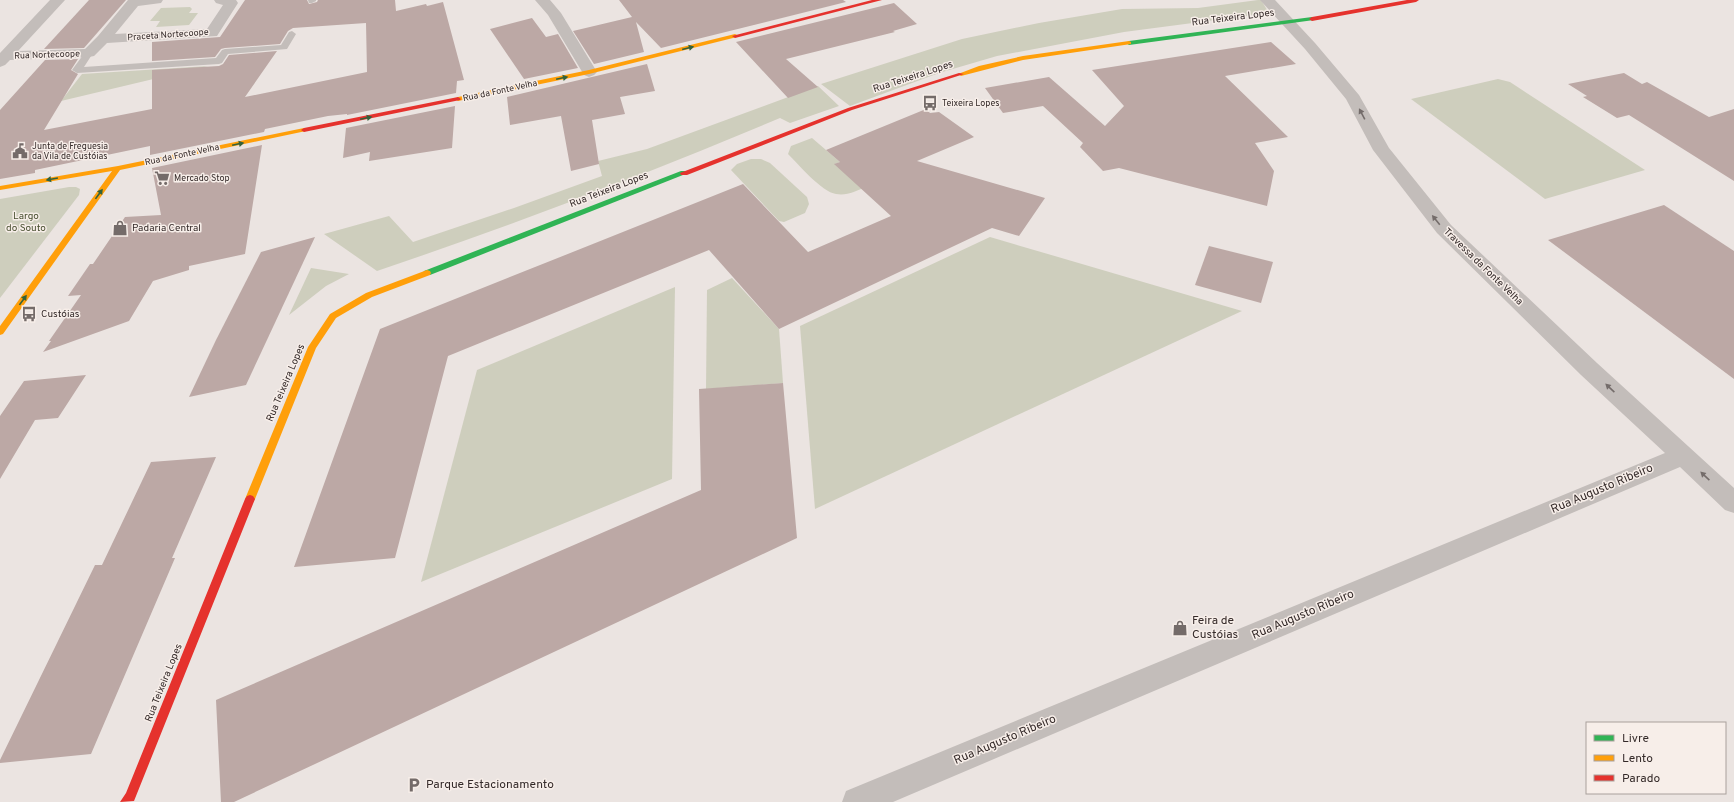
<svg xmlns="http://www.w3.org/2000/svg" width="1734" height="802" viewBox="0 0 1734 802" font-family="Overpass,sans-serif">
	<rect width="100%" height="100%" fill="#ebe4e1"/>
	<g fill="#cecebd">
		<path d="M1258 0H1261L1269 13 1124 32 997 56 939 73 850 106 821 84 962 39 1039 23 1122 9 1198 8Z"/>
		<path d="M190 7 192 9 189 13H198L189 25 156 27 160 21H150L161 8Z"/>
		<path d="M208 66 61 101 82 74Z"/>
		<path d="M1498 79 1510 82 1645 170 1545 199 1411 99Z"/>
		<path d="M818 86 839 106 790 123 780 118C647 174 513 225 377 271L324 234 389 216 413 242 514 208 602 176 598 161 647 149Z"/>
		<path d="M812 138 840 162 835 164 866 187C856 191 847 196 836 194 822 192 799 165 788 154L791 146Z"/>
		<path d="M751 159H761L770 163 807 197 809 204 805 213 784 222 779 221 731 170 737 164Z"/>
		<path d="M69 187H76L80 189 79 195 0 298V199Z"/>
		<path d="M990 237 1242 311 815 509 800 326Z"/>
		<path d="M311 268 349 274 326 286 289 315Z"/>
		<path d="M732 278 779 329 783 383 706 389 707 290Z"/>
		<path d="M675 287 672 479 421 582 477 370Z"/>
	</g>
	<g fill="#bca8a5">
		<path d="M89 0H126L84 48 44 49Z"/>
		<path d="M245 0H307L309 4 317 2 318 0H395L396 11 426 4 427 6 443 2 464 80 457 81 456 93 347 115V114L328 116 265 129 264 132 150 155V146L35 170V173L0 179V110L45 60 78 59 71 70 78 74 44 130 152 109V70L219 66 223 64 229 55 277 51 245 97 367 72 366 23 293 28 288 31 280 44 225 48 221 49 215 57 152 61V42L220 37Z"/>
		<path d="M619 0H843L846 2 661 48 636 22 644 52 594 64 573 31 632 17Z"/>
		<path d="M894 3 917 24 893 31 895 32 786 59 818 87 788 98 736 42Z"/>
		<path d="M532 18 546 37 558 34 578 68 524 79 490 29Z"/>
		<path d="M1271 42 1296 64 1225 76 1288 137 1255 143 1274 171 1267 206 1119 168 1103 171 1080 147 1083 143 1043 106 1003 113 985 88 1049 77 1105 126 1124 106 1092 70Z"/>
		<path d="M647 64 655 91 620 97 625 114 592 120 599 164 571 171 561 116 510 125 507 97Z"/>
		<path d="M1624 73 1642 84 1647 82 1709 117 1734 109V181L1629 115 1617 118 1583 97 1587 96 1568 84Z"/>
		<path d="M455 106 452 148 369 161 370 152 343 158 346 128Z"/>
		<path d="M926 109 930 113 939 112 974 137 917 161 1045 198 1019 236 992 228 779 329 709 250 448 356 395 558 294 567 380 329 743 184 808 252 891 216 834 164 840 162 826 150Z"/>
		<path d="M262 145 245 254 189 266V270L153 281 129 321 43 352 51 341H49L81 295 68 296 90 264H93L125 217 161 215 152 168Z"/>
		<path d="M1664 205 1734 251V379L1548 240Z"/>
		<path d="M315 237 246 385 189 397 216 340 261 252Z"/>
		<path d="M1209 246 1273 262 1261 303 1195 285Z"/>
		<path d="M86 375 58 418 35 420 0 479V416L24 381Z"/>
		<path d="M783 383 797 538 234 802H221L216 700 701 490 699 389Z"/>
		<path d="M216 457 172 558H175L91 754 0 763V760L95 565H102L151 462Z"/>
	</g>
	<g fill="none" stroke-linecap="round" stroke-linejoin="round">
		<g fill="#c3bdba" fill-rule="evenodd">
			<path d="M308 0H316V1L312 3H309Z"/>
			<path d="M292 31 296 34 287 49 228 54 222 63 219 64 77 73 72 70 86 51 89 50 93 53 84 67 216 58 222 50 225 49 281 45 289 32Z"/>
		</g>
		<g fill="#c3bdba" fill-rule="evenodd">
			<path d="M50 0H65L18 51 85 49 98 36 128 0H163L161 3 138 6 115 34 207 29 223 5 216 3 214 0H236L238 3 217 36 107 43 94 56 89 57 10 60 5 65 0 67V53Z"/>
			<path d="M535 0H550L561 13 597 72 594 75 589 77 584 75 548 15Z"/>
			<path d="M1260 0H1275L1315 43 1359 95 1389 148 1451 225 1597 363 1734 488V513L1725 510 1680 467 893 802H842L846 791 1665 453 1581 375 1437 233 1373 150 1346 99 1305 49Z"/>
		</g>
		<g fill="#30b455" fill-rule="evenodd">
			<path d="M1312 17 1315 19 1314 20 1129 45 1126 43 1129 41Z"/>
			<path d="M681 171H687L688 173 430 275H424L423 273 424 271Z"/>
		</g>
		<g fill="#ff9f0a" fill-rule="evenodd">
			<path d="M735 34 737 35V37L589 74 458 101 455 99 458 97 589 70Z"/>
			<path d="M1129 41 1131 42V44L1023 60 961 76 958 74 979 66 1023 56Z"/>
			<path d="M304 128 306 129V131L120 170 3 334 0 335V326L112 171 0 190V186L118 166Z"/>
			<path d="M427 270 430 271 431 273 430 275 372 297 336 318 316 348 255 499 253 502 250 503 247 502 245 499 308 347 330 314 366 293Z"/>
		</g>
		<g fill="#e5322d" fill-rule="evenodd">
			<path d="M872 0H882L735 38 732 36Z"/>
			<path d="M1407 0H1419L1416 2 1312 21 1309 19 1312 17Z"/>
			<path d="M959 73 964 74 852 110 687 175H681L680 173 848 108Z"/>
			<path d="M458 97 461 99 460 100 304 132 301 130 304 128Z"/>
			<path d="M250 495 253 496 255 499 134 801 120 802 126 793 245 499 247 496Z"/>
		</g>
	</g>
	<defs><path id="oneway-solid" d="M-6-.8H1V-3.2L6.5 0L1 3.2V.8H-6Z"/></defs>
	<g fill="#32613b">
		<use href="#oneway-solid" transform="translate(688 48) rotate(-14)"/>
		<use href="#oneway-solid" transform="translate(562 78) rotate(-12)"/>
		<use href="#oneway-solid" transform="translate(366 118) rotate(-12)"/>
		<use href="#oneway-solid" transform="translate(238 144) rotate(-12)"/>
		<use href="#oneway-solid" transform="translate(52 179) rotate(170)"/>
		<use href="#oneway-solid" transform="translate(99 194) rotate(-54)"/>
		<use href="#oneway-solid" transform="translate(23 300) rotate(-54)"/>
	</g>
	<g fill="#746c6a">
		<use href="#oneway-solid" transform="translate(1362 114) rotate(-118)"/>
		<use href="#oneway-solid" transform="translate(1436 220) rotate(-129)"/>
		<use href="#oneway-solid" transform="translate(1610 388) rotate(-137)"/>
		<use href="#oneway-solid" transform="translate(1705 476) rotate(-137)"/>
	</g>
	<defs>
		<g id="bus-bare" transform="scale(1.2)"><path d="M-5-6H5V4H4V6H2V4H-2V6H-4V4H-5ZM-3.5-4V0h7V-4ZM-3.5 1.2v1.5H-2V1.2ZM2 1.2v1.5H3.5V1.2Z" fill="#746b69" stroke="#f7eee9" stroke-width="2.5" paint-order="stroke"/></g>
		<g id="civic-bare" transform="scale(1.2)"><path d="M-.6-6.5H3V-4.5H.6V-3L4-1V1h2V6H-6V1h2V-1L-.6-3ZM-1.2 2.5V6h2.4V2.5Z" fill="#746b69" stroke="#f7eee9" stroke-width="2.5" paint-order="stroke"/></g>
		<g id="supermarket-bare" transform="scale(1.2)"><path d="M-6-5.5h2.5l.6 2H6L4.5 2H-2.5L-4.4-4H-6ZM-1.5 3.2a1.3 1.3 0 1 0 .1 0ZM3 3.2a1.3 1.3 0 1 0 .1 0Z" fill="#746b69" stroke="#f7eee9" stroke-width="2.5" paint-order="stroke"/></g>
		<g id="shop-bare" transform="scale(1.2)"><path d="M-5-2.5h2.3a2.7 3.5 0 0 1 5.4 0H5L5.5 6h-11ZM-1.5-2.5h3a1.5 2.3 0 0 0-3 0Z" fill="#746b69" stroke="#f7eee9" stroke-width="2.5" paint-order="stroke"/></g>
		<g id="parking-bare" transform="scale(1.2)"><path d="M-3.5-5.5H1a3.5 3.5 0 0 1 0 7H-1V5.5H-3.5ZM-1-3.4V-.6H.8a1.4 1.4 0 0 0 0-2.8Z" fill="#746b69" stroke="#f7eee9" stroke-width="2.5" paint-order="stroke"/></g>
	</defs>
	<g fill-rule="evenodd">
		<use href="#bus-bare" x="930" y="103"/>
		<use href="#civic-bare" x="20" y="151"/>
		<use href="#supermarket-bare" x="162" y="178"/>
		<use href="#shop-bare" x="120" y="228"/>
		<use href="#bus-bare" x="29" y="314"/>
		<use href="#shop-bare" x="1180" y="628"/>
		<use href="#parking-bare" x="414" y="785"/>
	</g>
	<g text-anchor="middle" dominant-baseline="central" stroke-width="3" stroke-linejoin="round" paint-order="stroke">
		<g font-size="9" fill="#342a29" stroke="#f7eee9">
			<text transform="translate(168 35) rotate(-4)">Praceta Nortecoope</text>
			<text transform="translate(47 55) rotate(-2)">Rua Nortecoope</text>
			<text transform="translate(500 91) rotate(-12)">Rua da Fonte Velha</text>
			<text transform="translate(182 155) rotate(-12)">Rua da Fonte Velha</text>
		</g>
		<g font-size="9" fill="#342a29" stroke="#f7eee9" text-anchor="start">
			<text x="942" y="103">Teixeira Lopes</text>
			<text x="32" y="146">Junta de Freguesia<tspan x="32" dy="10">da Vila de Custóias</tspan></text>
			<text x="174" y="178">Mercado Stop</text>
		</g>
		<g font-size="10" fill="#342a29" stroke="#f7eee9">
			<text transform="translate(1233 18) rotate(-7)">Rua Teixeira Lopes</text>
			<text transform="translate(913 77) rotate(-18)">Rua Teixeira Lopes</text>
			<text transform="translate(609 190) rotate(-21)">Rua Teixeira Lopes</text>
			<text transform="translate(1483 267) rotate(44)">Travessa da Fonte Velha</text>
			<text transform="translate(286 383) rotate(-67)">Rua Teixeira Lopes</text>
			<text transform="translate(164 683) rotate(-68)">Rua Teixeira Lopes</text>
		</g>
		<g font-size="10" fill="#484f30" stroke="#f7eee9">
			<text x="26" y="216">Largo<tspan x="26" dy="12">do Souto</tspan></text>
		</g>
		<g font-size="10" fill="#342a29" stroke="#f7eee9" text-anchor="start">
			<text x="132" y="228">Padaria Central</text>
			<text x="41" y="314">Custóias</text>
		</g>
		<g font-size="12" fill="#342a29" stroke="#f7eee9">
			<text transform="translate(1602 489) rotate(-23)">Rua Augusto Ribeiro</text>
			<text transform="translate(1303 615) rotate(-23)">Rua Augusto Ribeiro</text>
			<text transform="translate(1005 740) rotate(-23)">Rua Augusto Ribeiro</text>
		</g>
		<g font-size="12" fill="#342a29" stroke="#f7eee9" text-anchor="start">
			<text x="1192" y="621">Feira de<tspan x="1192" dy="14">Custóias</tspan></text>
			<text x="426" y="785">Parque Estacionamento</text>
		</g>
	</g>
	<rect x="1586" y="722" width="140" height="72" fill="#f7eee9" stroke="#a9a09c"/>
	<rect x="1594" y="735" width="20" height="6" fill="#30b455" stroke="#a9a09c"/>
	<text x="1622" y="742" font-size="12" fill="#342a29">Livre</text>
	<rect x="1594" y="755" width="20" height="6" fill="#ff9f0a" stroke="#a9a09c"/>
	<text x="1622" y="762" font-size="12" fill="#342a29">Lento</text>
	<rect x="1594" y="775" width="20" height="6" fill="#e5322d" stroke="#a9a09c"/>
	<text x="1622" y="782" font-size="12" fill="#342a29">Parado</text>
</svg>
